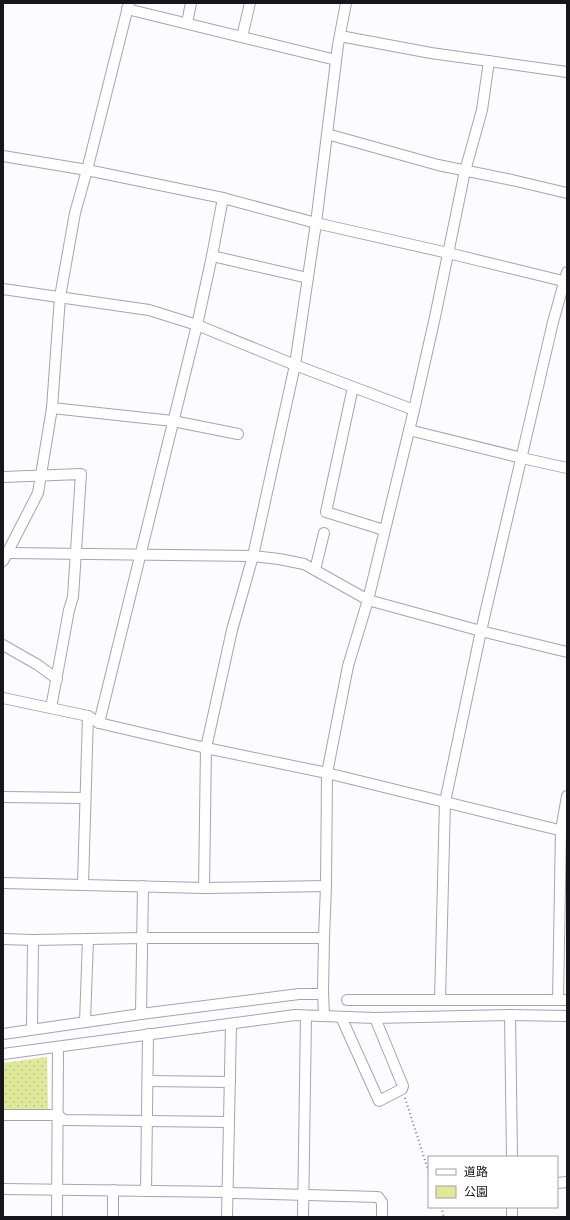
<svg xmlns="http://www.w3.org/2000/svg" width="570" height="1220" viewBox="0 0 570 1220" font-family="'Space Grotesk','Noto Sans JP',sans-serif">
	<defs>
		<pattern id="green-dots" width="8" height="8" patternUnits="userSpaceOnUse"><rect width="8" height="8" fill="#dfe99a"/><path d="M2 2h.1M6 6h.1" fill="none" stroke="#bfc784" stroke-width="1.8" stroke-linecap="round"/></pattern>
	</defs>
	<rect width="100%" height="100%" fill="#fcfbff"/>
	<path fill="url(#green-dots)" d="M47 1057 48 1110H3V1063Z"/>
	<g fill="none" stroke-linecap="round" stroke-linejoin="round">
		<g stroke="#a7a3b6" stroke-width="12">
			<g id="minor">
				<path d="M127 9 336 60"/>
				<path d="M187 23 191 3"/>
				<path d="M340 36 431 53 567 72"/>
				<path d="M242 37 250 3"/>
				<path d="M327 134 438 165 512 180 567 193"/>
				<path d="M3 156 87 170 223 198 316 223 448 253 567 282"/>
				<path d="M212 256 308 278"/>
				<path d="M3 289 149 310 197 325 295 365 414 410"/>
				<path d="M353 387 326 512 384 530"/>
				<path d="M52 408 173 421 238 434"/>
				<path d="M409 430 522 458 567 468"/>
				<path d="M3 477 81 474 73 597 69 610 51 708"/>
				<path d="M7 553 253 556 279 559 304 564 368 600 481 631 567 652"/>
				<path d="M3 561 38 493 52 408 60 297 75 213 87 170 129 3"/>
				<path d="M315 570 324 533"/>
				<path d="M3 645 38 665 57 679"/>
				<path d="M3 698 88 716 99 723 206 748 327 773 567 832"/>
				<path d="M99 723 197 325 212 256 223 198"/>
				<path d="M3 797 85 798"/>
				<path d="M3 883 204 888 326 886"/>
				<path d="M83 884 88 716"/>
				<path d="M204 888 206 748 232 630 253 556 295 365 316 223 338 45 346 3"/>
				<path d="M3 939 33 940 143 938H324"/>
				<path d="M347 1000H567"/>
				<path d="M440 1000 445 802 481 631 553 322 567 272"/>
				<path d="M558 1000 561 830 567 796"/>
				<path d="M141 1014 143 886"/>
				<path d="M510 1015 512 1157"/>
				<path d="M324 1016 323 992 324 938 326 886 327 773 348 666 368 600 414 410 435 317 465 171 482 110 489 61"/>
				<path d="M341 1017 379 1101 402 1089 403 1086 375 1018"/>
				<path d="M85 1022 88 939"/>
				<path d="M32 1029 33 940"/>
				<path d="M3 1034 141 1014 299 994H323"/>
				<path d="M3 1054 295 1015 375 1018 510 1015 567 1016"/>
				<path d="M148 1081 230 1082"/>
				<path d="M3 1115H58L64 1120 229 1122"/>
				<path d="M557 1183 567 1182"/>
				<path d="M3 1189 228 1192 234 1193 378 1197 382 1202V1217"/>
				<path d="M146 1191 148 1034"/>
				<path d="M57 1217 58 1047"/>
				<path d="M113 1217V1190"/>
				<path d="M227 1217 231 1024"/>
				<path d="M303 1217 306 1016"/>
				<path d="M512 1217V1207"/>
			</g>
		</g>
		<g stroke="#818085" stroke-width="2" stroke-dasharray="1 3" stroke-linecap="butt">
			<path d="M405 1098 429 1173"/>
			<path d="M441 1207 444 1217"/>
		</g>
		<use href="#minor" stroke="#fff" stroke-width="10"/>
	</g>
	<rect width="570" height="1220" fill="none" stroke="#17161d" stroke-width="8"/>
	<rect x="428" y="1156" width="130" height="52" fill="#ffffff" stroke="#a2a2a5"/>
	<rect x="436" y="1169" width="20" height="6" fill="#ffffff" stroke="#a2a2a5"/>
	<text x="464" y="1176" font-size="12" fill="#17161d">道路</text>
	<rect x="436" y="1186" width="20" height="12" fill="#dfe99a" stroke="#a2a2a5"/>
	<text x="464" y="1196" font-size="12" fill="#17161d">公園</text>
</svg>
